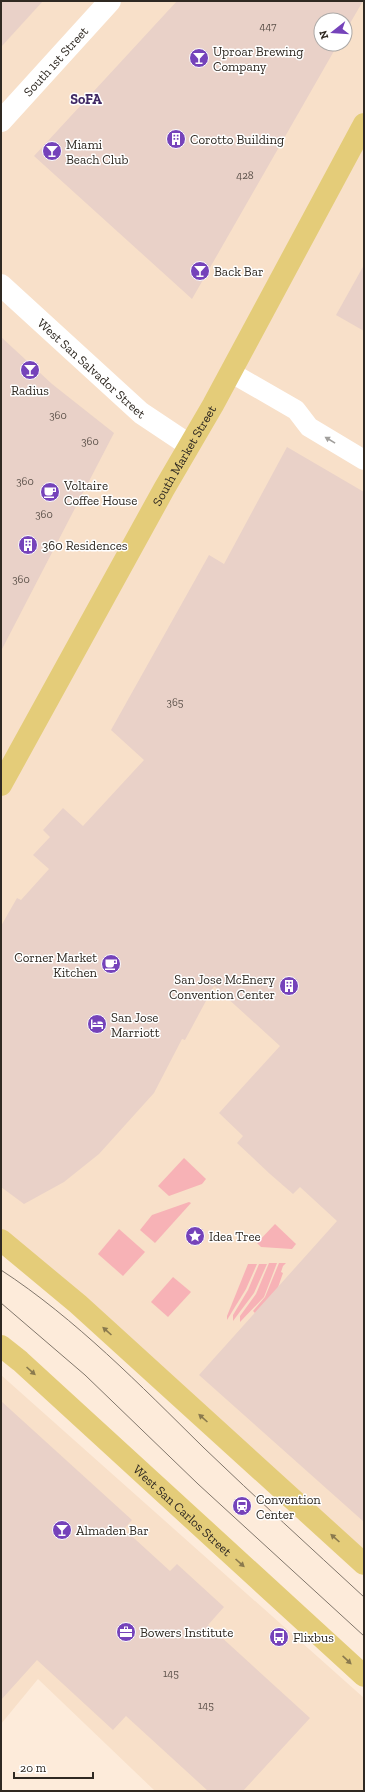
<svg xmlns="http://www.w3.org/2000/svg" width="365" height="1792" viewBox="0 0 365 1792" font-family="'Zilla Slab',serif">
	<rect width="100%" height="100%" fill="#fdebda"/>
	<g fill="#f8e0c9" fill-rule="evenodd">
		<path d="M1 1H364V1555L1 1241ZM321 20H345V44H321Z"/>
		<path d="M1 1375 364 1698V1791H155L38 1679 1 1724Z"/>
	</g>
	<g fill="#f7b2b6">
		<path d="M184 1158 206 1179 202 1184 169 1196 158 1186Z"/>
		<path d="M189 1202 191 1203 155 1243 140 1230 152 1215Z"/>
		<path d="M275 1224 296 1244 292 1249 261 1247 257 1243Z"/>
		<path d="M119 1229 145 1252 123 1276 98 1254Z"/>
		<path d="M269 1263H277L264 1297 240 1322V1316L256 1294Z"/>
		<path d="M279 1263H286L283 1266 281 1272 283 1273 276 1293 256 1314 253 1311 265 1297Z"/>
		<path d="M248 1264H257L246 1289 227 1320V1316Z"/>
		<path d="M259 1264H267L254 1293 233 1321V1315L248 1290Z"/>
		<path d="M173 1277 191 1292 168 1317 151 1302Z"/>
	</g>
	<g fill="#e9d1c8">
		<path d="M1 1H43L1 47Z"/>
		<path d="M177 1H363L345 32V20H321V44H338L192 299 34 156Z"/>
		<path d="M364 265V331L336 315Z"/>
		<path d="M1 337 52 384 114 433 1 651Z"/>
		<path d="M287 447 364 492V1522L199 1375 337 1221 300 1187 293 1194 270 1174 237 1143 243 1136 219 1113 280 1046 214 986 185 1040 182 1039 154 1093 99 1154 64 1182 24 1204 1 1187V926L17 898 21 900 49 869 33 855 50 837 43 830 63 808 83 826 144 760 111 730 209 555 224 564Z"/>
		<path d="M1 1401 132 1520 124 1529 170 1571 177 1564 224 1607 208 1625 310 1718 243 1791H208L126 1716 113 1730 37 1660 1 1700Z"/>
	</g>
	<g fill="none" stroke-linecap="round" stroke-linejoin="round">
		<path stroke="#fff" stroke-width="20" d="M230 372 296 410 309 427 364 460"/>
		<g stroke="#fff" stroke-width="22">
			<path id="s1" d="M1 121 110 1"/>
			<path id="s2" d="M1 285 141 413 189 445"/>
		</g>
		<g stroke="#e4cc79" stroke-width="22">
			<path id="s3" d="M1 785 164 489 213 405 364 124"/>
			<path d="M1 1240 78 1304 364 1564"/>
			<path id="s4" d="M1 1346 20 1361 364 1676"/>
		</g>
		<g stroke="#81766b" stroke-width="1">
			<path d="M1 1270C76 1319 140 1385 204 1448 256 1498 310 1547 364 1597"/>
			<path d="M1 1303 85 1375 198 1484 364 1636"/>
		</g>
	</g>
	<defs><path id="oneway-solid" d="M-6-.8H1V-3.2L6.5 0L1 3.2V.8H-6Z"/></defs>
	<use fill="#a19f9c" href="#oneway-solid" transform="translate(330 440) rotate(-149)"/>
	<g fill="#8a7a4e">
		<use href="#oneway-solid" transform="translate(107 1331) rotate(-138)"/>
		<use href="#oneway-solid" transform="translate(31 1371) rotate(42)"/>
		<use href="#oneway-solid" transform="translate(203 1418) rotate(-138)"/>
		<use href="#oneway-solid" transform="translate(335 1538) rotate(-138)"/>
		<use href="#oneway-solid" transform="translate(240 1563) rotate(42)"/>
		<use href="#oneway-solid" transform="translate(347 1660) rotate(43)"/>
	</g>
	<defs>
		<g id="bar-disc" transform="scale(1)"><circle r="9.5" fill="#7543ba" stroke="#fff"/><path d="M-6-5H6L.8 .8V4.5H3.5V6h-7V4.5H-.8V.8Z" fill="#fff"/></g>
		<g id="building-disc" transform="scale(1)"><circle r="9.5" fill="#7543ba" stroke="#fff"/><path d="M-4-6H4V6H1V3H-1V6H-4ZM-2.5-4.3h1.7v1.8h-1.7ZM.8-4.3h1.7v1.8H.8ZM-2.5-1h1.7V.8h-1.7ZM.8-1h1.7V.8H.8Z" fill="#fff"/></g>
		<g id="cafe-disc" transform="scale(1)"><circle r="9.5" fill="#7543ba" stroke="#fff"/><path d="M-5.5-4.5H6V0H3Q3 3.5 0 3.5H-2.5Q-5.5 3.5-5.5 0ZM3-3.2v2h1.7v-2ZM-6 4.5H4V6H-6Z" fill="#fff"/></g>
		<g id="hotel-disc" transform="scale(1)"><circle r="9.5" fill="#7543ba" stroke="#fff"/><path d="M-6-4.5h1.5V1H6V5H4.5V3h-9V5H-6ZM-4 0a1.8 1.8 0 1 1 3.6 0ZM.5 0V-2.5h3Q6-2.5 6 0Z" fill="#fff"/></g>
		<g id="sight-disc" transform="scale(1)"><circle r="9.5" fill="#7543ba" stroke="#fff"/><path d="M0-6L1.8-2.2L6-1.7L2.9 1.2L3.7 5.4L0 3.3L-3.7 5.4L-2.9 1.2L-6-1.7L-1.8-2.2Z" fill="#fff"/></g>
		<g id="station-disc" transform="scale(1)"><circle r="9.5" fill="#7543ba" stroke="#fff"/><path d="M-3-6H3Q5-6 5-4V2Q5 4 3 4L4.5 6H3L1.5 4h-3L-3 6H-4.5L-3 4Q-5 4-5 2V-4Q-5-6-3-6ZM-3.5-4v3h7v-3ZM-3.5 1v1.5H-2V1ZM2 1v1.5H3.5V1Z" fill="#fff"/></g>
		<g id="office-disc" transform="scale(1)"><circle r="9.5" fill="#7543ba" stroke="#fff"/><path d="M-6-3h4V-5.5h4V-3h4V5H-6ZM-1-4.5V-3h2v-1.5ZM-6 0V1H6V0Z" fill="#fff"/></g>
		<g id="bus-disc" transform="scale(1)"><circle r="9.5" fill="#7543ba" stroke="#fff"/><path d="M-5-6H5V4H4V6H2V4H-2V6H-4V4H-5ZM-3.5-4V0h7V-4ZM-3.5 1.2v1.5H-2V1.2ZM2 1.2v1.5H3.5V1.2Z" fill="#fff"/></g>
	</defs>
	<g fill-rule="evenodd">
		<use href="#bar-disc" x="199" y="58"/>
		<use href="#building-disc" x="176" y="139"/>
		<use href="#bar-disc" x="52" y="151"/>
		<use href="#bar-disc" x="200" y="271"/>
		<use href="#bar-disc" x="30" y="370"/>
		<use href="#cafe-disc" x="50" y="492"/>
		<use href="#building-disc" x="28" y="545"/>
		<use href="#cafe-disc" x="111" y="964"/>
		<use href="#building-disc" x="289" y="986"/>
		<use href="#hotel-disc" x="97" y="1024"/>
		<use href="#sight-disc" x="195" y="1236"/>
		<use href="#station-disc" x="242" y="1506"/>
		<use href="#bar-disc" x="62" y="1530"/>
		<use href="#office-disc" x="126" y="1632"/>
		<use href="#bus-disc" x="279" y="1637"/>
	</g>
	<g text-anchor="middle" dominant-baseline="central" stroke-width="3" stroke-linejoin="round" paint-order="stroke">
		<g font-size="11" fill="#5e534c">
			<text x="268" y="26">447</text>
			<text x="245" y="175">428</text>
			<text x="58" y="415">360</text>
			<text x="90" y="441">360</text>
			<text x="25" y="481">360</text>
			<text x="44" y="514">360</text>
			<text x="21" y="579">360</text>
			<text x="175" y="702">365</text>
			<text x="171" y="1673">145</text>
			<text x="206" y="1705">145</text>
		</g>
		<g font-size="13" fill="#2f2922" stroke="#fff" text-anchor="start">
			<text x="213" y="51">Uproar Brewing<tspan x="213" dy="15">Company</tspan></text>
			<text x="190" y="139">Corotto Building</text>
			<text x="66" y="144">Miami<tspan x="66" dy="15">Beach Club</tspan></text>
			<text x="214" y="271">Back Bar</text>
			<text x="30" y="390" text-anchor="middle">Radius</text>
			<text x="64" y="485">Voltaire<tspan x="64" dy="15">Coffee House</tspan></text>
			<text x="42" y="545">360 Residences</text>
			<text x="97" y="957" text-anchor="end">Corner Market<tspan x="97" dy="15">Kitchen</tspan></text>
			<text x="275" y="979" text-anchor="end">San Jose McEnery<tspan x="275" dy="15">Convention Center</tspan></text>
			<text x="111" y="1017">San Jose<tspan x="111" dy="15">Marriott</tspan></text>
			<text x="209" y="1236">Idea Tree</text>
			<text x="256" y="1499">Convention<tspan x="256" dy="15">Center</tspan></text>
			<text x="76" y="1530">Almaden Bar</text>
			<text x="140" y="1632">Bowers Institute</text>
			<text x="293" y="1637">Flixbus</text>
		</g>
		<g font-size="13" fill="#2f2922" stroke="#fff">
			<text stroke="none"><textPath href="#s1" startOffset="81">South 1st Street</textPath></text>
			<text stroke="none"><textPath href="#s2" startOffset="123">West San Salvador Street</textPath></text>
			<text stroke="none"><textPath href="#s3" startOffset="377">South Market Street</textPath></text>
			<text stroke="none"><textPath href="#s4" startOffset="245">West San Carlos Street</textPath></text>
		</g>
		<g font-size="14" font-weight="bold" fill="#412a65" stroke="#fff">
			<text x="86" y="99">SoFA</text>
		</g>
	</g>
	<rect width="365" height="1792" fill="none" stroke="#2f2922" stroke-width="4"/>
	<g transform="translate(333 32) rotate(253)"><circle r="19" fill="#ffffff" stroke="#aca9a7"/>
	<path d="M0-3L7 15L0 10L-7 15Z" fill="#7543ba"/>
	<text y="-6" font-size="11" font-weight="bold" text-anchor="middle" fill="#2f2922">N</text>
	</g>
	<path d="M14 1772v6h79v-6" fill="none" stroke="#2f2922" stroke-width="2"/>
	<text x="20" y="1772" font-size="12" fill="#2f2922" stroke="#ffffff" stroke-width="3" paint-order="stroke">20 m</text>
</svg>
